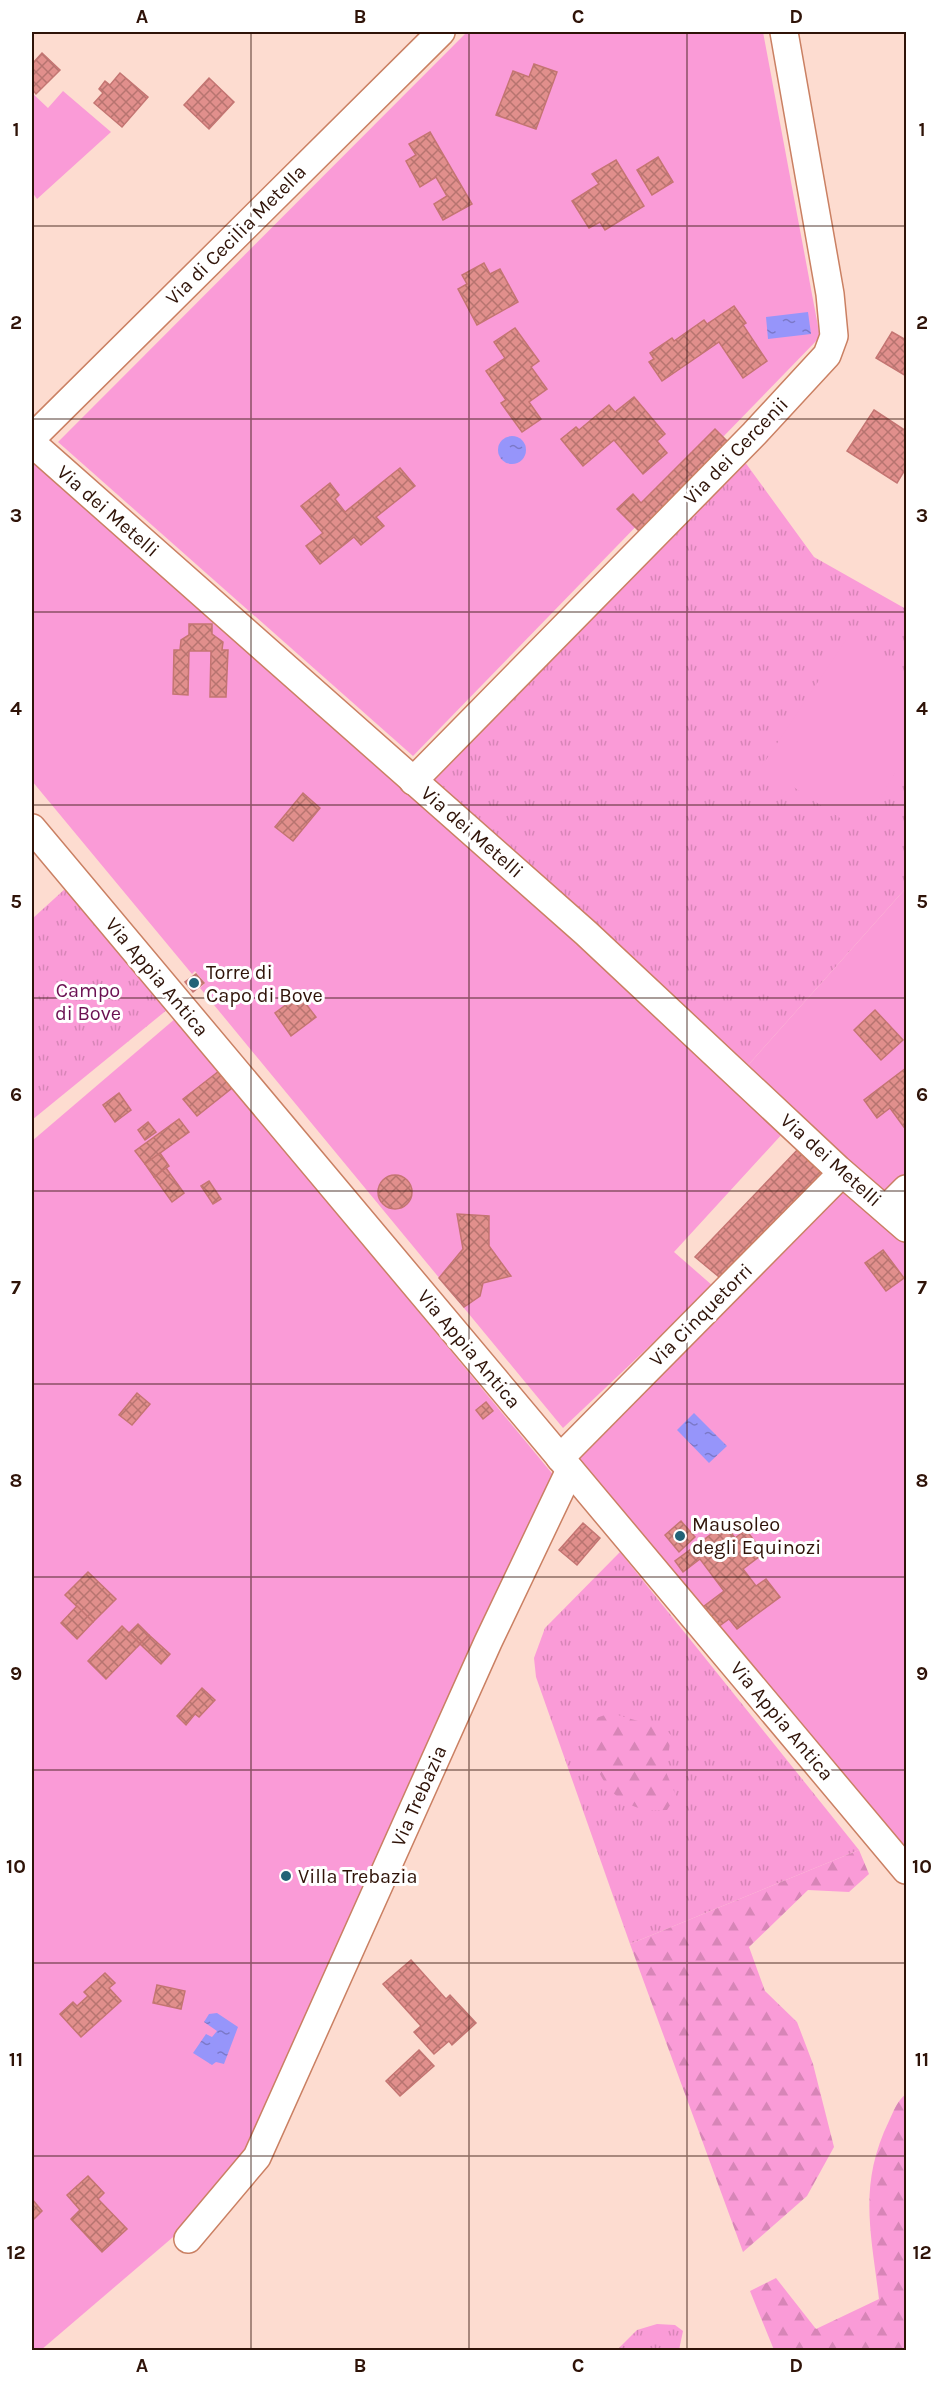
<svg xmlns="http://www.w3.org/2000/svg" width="938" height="2382" viewBox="0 0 938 2382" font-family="Karla,sans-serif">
	<defs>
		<pattern id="grass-tufts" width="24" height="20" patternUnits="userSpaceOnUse" patternTransform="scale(1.5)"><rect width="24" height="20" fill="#fa9bd7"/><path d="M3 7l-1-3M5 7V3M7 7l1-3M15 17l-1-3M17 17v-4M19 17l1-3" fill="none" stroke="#d785b7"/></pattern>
		<pattern id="forest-firs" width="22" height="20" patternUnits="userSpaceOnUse" patternTransform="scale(1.5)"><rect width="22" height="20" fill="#fa9bd7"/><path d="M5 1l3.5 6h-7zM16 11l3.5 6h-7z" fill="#d785b7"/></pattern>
		<pattern id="water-ripples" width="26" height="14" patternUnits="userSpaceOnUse" patternTransform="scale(1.5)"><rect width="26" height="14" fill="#9695fa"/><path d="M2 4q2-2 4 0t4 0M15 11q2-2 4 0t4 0" fill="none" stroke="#7b78c8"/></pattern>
		<pattern id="building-cross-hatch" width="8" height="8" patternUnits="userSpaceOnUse" patternTransform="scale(1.5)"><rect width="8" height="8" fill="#e18f8c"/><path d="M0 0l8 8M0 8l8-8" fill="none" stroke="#b77470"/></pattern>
	</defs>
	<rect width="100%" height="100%" fill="#fddcd0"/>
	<g fill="url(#grass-tufts)">
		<path d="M742 458 814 557 906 609V888L742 1072 430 777Z"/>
		<path d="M66 888 168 1009 32 1120V919Z"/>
		<path d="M620 1552 859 1850 630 1944 536 1677 534 1658 545 1628Z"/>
		<path d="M657 2324 675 2325 683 2331 679 2350H617L637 2330Z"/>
	</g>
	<g fill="url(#forest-firs)">
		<path d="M611 1713 638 1721 658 1722 671 1735 666 1772 676 1796 667 1810C659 1810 650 1811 643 1809 603 1801 584 1754 596 1718Z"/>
		<path d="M859 1850 869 1874 849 1892 808 1890 749 1947 765 1991 797 2022 813 2064 834 2147 807 2196 743 2252 630 1944Z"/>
		<path d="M906 2094V2350H774L750 2291 776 2278 816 2329 879 2299C871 2232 858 2185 889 2121 894 2110 897 2101 906 2094Z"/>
	</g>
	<g fill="#fa9bd7">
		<path d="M467 32H763L820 337 413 756 58 442Z"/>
		<path d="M63 91 111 132 37 199 32 192V93L48 108Z"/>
		<path d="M32 451 784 1132 674 1252 713 1286 563 1428 200 988 205 983 195 971 192 974 32 781Z"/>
		<path d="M846 640 906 680V757L858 830 762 766Z"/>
		<path d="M906 888V1227L742 1072Z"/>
		<path d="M176 1018 555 1477 248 2152 186 2226 41 2350H32V1141Z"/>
		<path d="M843 1185 906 1242V1857L572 1456Z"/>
	</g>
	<g fill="url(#water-ripples)">
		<path d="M808 312 811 334 768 339 766 317Z"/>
		<circle cx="512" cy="450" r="14"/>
		<path d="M694 1413 727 1446 709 1463 677 1430Z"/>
		<path d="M217 2013 238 2027 224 2064 216 2062 212 2065 193 2053 206 2034 212 2037 217 2031 204 2022 209 2014Z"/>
	</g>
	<g fill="url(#building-cross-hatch)" stroke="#c47572" stroke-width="1.5">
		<path d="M42 53 60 70 36 94 32 89V64Z"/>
		<path d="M534 64 557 72 536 129 496 115 513 71 529 77Z"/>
		<path d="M120 73 148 97 122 127 94 103 103 93 99 89 105 81 110 85Z"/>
		<path d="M209 78 234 102 209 129 184 105Z"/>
		<path d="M430 132 472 204 443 220 434 204 447 196 436 177 420 187 406 161 416 155 409 144Z"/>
		<path d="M658 157 673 182 652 195 637 170Z"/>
		<path d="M616 160 644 206 605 230 600 222 589 228 572 201 599 184 592 174Z"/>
		<path d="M484 263 490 274 500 269 518 302 477 325 458 289 467 284 462 275Z"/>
		<path d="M734 306 746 323 743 325 767 361 743 378 719 342 662 381 649 362 654 359 650 353 672 338 674 341 704 320 707 324Z"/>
		<path d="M515 328 539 361 531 367 547 389 529 402 541 419 522 432 501 403 506 400 486 371 505 358 494 342Z"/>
		<path d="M892 332 906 340V376L876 358Z"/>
		<path d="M634 397 665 434 657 441 667 453 643 474 614 440 583 466 561 439 576 427 579 430 609 405 615 412Z"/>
		<path d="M874 410 906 431V468L897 483 847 451Z"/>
		<path d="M715 429 729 443 639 531 617 509 633 494 641 503Z"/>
		<path d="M400 468 415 486 376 517 384 526 361 545 354 537 320 564 306 546 323 533 301 506 330 483 339 495 335 499 345 512Z"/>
		<path d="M189 624H212V634L223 642 222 650H228L226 697H210L211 651H189L188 695 173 694 174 650H180L181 640 189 635Z"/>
		<path d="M303 793 320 808 293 841 275 827Z"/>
		<path d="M196 974 204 983 193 992 185 982Z"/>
		<path d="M299 995 316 1017 291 1036 275 1013Z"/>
		<path d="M875 1010 903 1040 881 1060 854 1030Z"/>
		<path d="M906 1068V1130L890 1108 877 1118 864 1100Z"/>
		<path d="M219 1071 232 1088 197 1116 183 1099Z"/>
		<path d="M119 1093 131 1110 115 1122 103 1105Z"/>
		<path d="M179 1119 189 1132 145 1164 135 1151Z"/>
		<path d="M148 1122 156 1132 145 1140 138 1130Z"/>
		<path d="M802 1145 828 1170 724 1281 695 1257Z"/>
		<path d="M160 1153 169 1166 154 1177 145 1164Z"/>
		<path d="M166 1168 184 1193 172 1202 154 1177Z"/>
		<circle cx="395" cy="1192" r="17"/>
		<path d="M209 1181 221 1199 213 1204 201 1186Z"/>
		<path d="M457 1214 489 1216V1246L511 1276 483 1283 480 1296 464 1307 439 1278 463 1249Z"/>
		<path d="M883 1250 904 1278 886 1291 865 1263Z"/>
		<path d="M137 1393 150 1404 132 1425 119 1415Z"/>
		<path d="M486 1402 493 1411 483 1419 476 1410Z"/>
		<path d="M681 1521 695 1537 679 1552 665 1535Z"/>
		<path d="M583 1523 600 1538 577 1565 559 1550Z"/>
		<path d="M725 1524 735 1538 746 1530 764 1553 743 1569 756 1586 766 1579 780 1597 737 1629 729 1619 718 1627 703 1607 724 1591 700 1559 683 1572 675 1561Z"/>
		<path d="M88 1572 116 1599 93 1622 65 1595Z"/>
		<path d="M77 1606 93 1622 77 1639 61 1623Z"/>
		<path d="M138 1624 149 1635 140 1644 129 1633Z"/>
		<path d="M122 1626 140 1644 106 1679 88 1661Z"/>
		<path d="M149 1635 170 1654 161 1664 140 1644Z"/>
		<path d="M202 1688 215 1700 199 1717 195 1714 186 1725 177 1716Z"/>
		<path d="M411 1960 446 1999 450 1995 476 2023 452 2045 449 2041 434 2054 414 2032 421 2026 383 1984Z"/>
		<path d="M105 1973 115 1983 109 1988 121 2001 81 2037 60 2014 73 2002 77 2006 88 1996 84 1992Z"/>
		<path d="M157 1985 185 1991 181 2009 153 2003Z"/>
		<path d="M419 2050 434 2066 400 2096 386 2081Z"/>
		<path d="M88 2176 104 2193 98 2199 127 2229 102 2252 71 2219 80 2210 67 2195Z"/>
		<path d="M32 2199 42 2211 32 2221Z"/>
	</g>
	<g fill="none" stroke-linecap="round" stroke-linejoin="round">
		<g stroke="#ca8063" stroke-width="30">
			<g id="minor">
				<path d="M32 438 441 32"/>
				<path d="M32 443 586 933 838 1169 906 1228"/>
				<path d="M413 781 754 434 827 355 834 336 830 294 784 32"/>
				<path d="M32 828 906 1870"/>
				<path d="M886 1209 906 1189"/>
				<path d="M560 1458 842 1173"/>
				<path d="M188 2239 257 2157 488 1642 570 1470"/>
			</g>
		</g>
		<use href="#minor" stroke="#fff" stroke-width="27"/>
	</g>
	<path fill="none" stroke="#2f1308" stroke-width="1.5" stroke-opacity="0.55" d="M251 32V2350M469 32V2350M687 32V2350M32 226H906M32 419H906M32 612H906M32 805H906M32 998H906M32 1191H906M32 1384H906M32 1577H906M32 1770H906M32 1963H906M32 2156H906"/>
	<g fill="#226377" stroke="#fff" stroke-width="2">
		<circle cx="194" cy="983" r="6"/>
		<circle cx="680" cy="1536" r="6"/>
		<circle cx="286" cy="1876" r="6"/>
	</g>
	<g text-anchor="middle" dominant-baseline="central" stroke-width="6" stroke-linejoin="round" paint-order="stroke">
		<g font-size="20" fill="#2f1308" stroke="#fff">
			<text transform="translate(236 235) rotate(-45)">Via di Cecilia Metella</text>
			<text transform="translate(736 451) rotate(-46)">Via dei Cercenii</text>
			<text transform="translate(108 511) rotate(41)">Via dei Metelli</text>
			<text transform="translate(472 832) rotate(41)">Via dei Metelli</text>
			<text transform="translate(157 977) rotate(50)">Via Appia Antica</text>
			<text transform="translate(831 1160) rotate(42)">Via dei Metelli</text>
			<text transform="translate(701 1315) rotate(-45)">Via Cinquetorri</text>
			<text transform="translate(469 1349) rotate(50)">Via Appia Antica</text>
			<text transform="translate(782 1721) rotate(50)">Via Appia Antica</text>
			<text transform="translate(419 1796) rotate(-66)">Via Trebazia</text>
		</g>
		<g font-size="20" fill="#2f1308" stroke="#fff" text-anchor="start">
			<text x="206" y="972">Torre di<tspan x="206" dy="23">Capo di Bove</tspan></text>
			<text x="692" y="1524">Mausoleo<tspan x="692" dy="23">degli Equinozi</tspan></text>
			<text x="298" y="1876">Villa Trebazia</text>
		</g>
		<g font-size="20" fill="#6b1152" stroke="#fff">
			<text x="88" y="990">Campo<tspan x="88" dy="23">di Bove</tspan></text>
		</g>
	</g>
	<rect width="938" height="2382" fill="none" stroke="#ffffff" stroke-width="66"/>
	<rect x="33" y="33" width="872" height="2316" fill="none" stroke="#2f1308" stroke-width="2"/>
	<g font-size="20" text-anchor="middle" font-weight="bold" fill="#2f1308">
		<text x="142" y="23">A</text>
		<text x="360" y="23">B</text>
		<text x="578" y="23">C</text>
		<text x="796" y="23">D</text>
		<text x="16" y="136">1</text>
		<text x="922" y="136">1</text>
		<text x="16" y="329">2</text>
		<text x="922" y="329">2</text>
		<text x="16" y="522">3</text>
		<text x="922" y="522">3</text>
		<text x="16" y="715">4</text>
		<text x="922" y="715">4</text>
		<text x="16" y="908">5</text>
		<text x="922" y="908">5</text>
		<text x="16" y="1101">6</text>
		<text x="922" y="1101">6</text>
		<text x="16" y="1294">7</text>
		<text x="922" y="1294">7</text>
		<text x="16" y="1487">8</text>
		<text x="922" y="1487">8</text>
		<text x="16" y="1680">9</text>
		<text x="922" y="1680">9</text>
		<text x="16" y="1873">10</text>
		<text x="922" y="1873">10</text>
		<text x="16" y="2066">11</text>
		<text x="922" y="2066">11</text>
		<text x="16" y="2259">12</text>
		<text x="922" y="2259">12</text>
		<text x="142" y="2372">A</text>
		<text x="360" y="2372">B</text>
		<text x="578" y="2372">C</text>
		<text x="796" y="2372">D</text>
	</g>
</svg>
